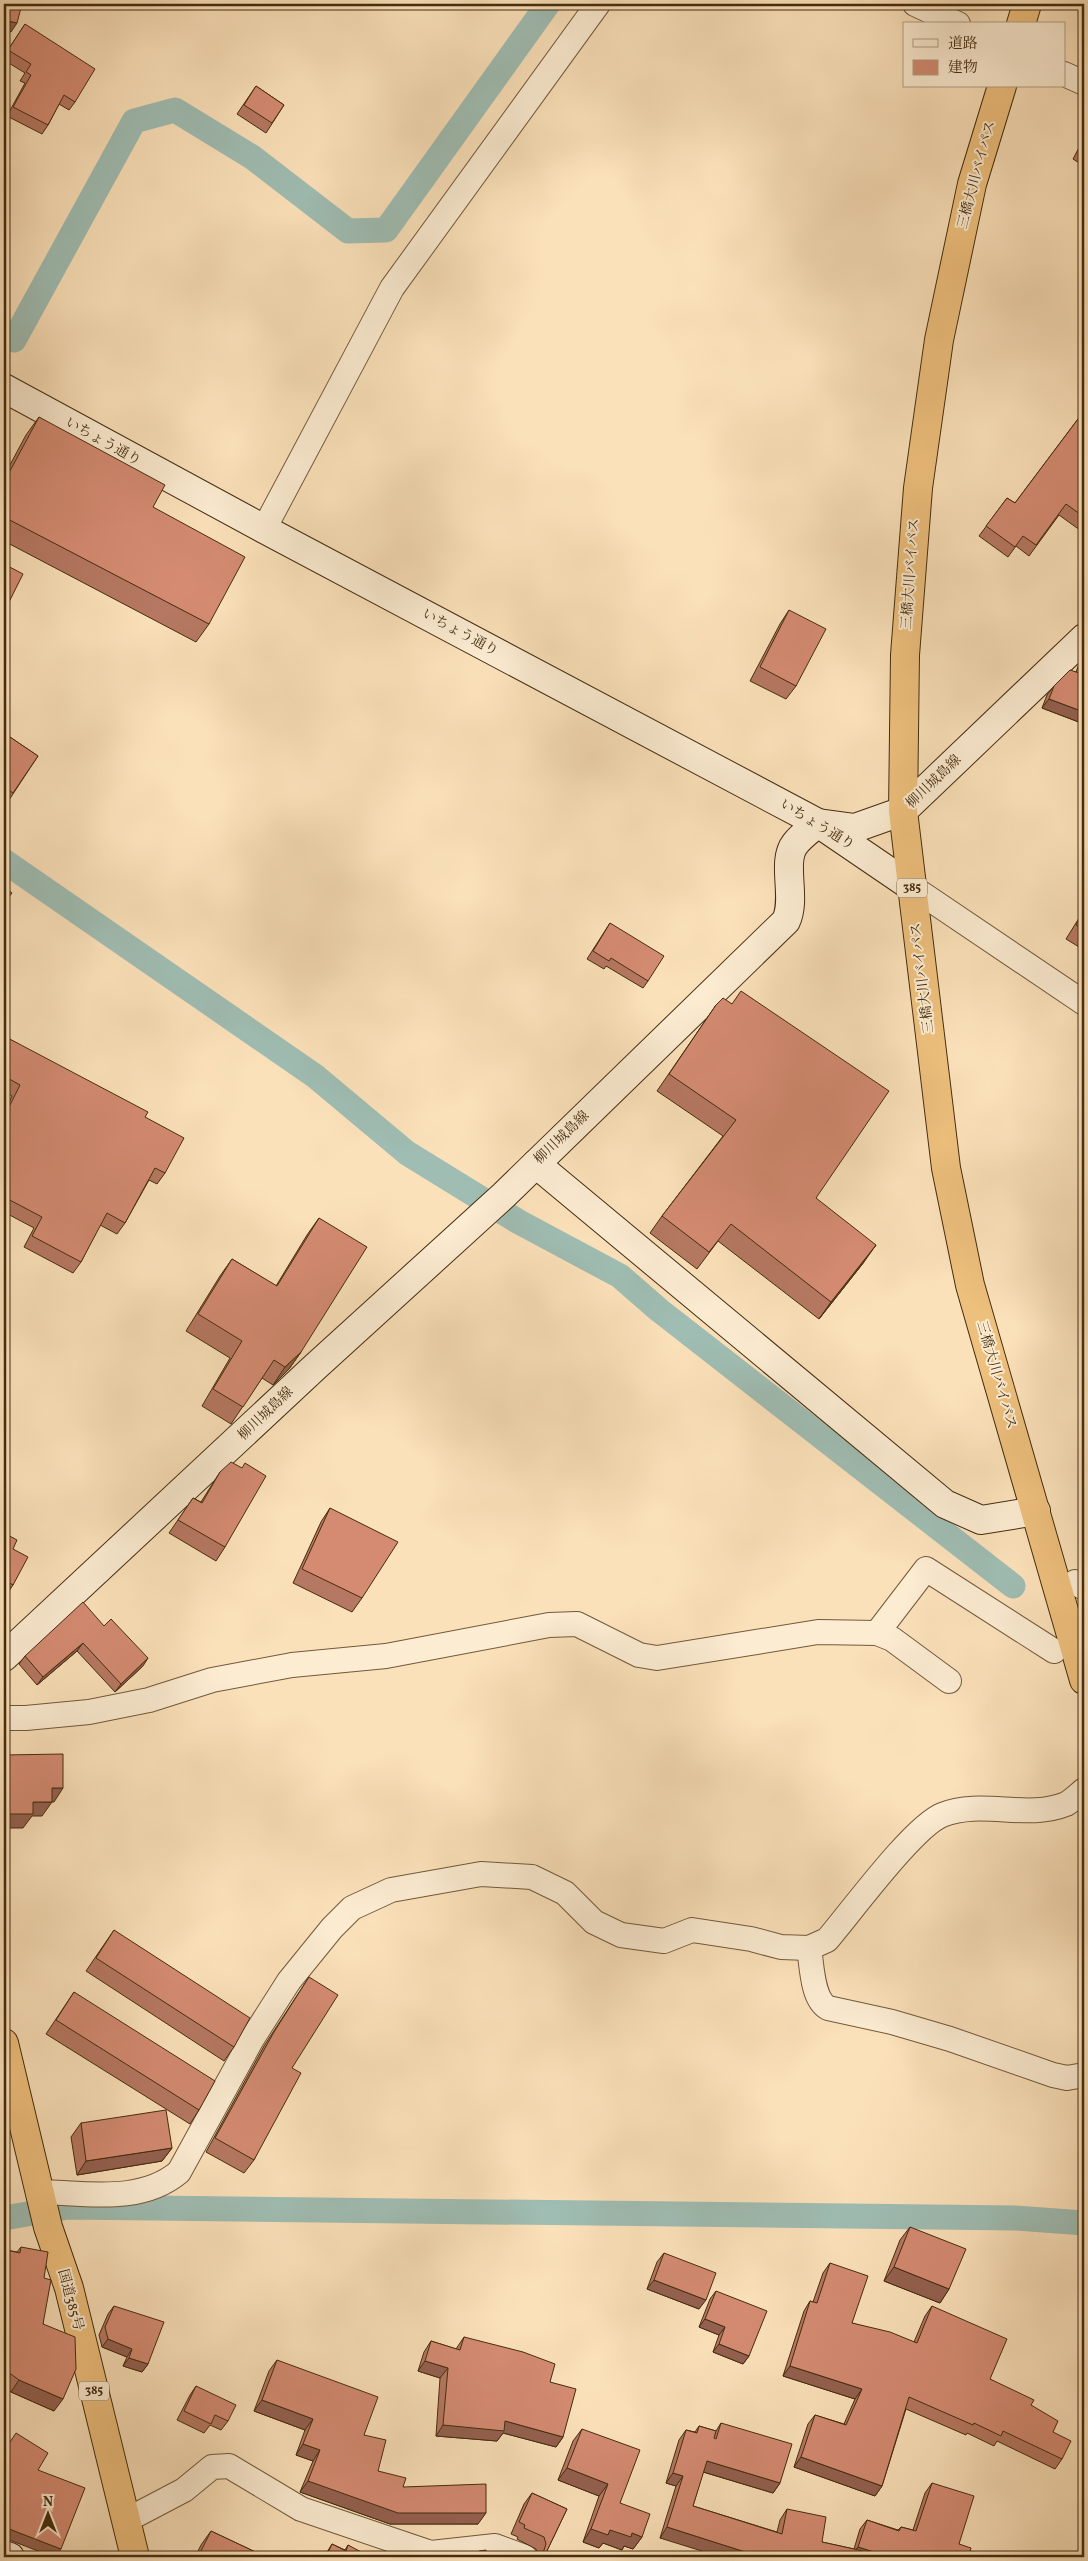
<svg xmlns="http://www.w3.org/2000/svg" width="1088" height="2561" viewBox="0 0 1088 2561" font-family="Vollkorn,'Noto Serif JP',serif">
	<rect width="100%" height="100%" fill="#fbe1ba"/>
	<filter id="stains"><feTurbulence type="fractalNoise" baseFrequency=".004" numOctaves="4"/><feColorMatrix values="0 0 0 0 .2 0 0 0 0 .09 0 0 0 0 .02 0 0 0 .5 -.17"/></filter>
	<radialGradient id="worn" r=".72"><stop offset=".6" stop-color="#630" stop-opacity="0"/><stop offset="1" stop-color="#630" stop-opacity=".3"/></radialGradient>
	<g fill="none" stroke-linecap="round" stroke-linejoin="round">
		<g stroke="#9fbdb3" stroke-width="25">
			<path d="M14 340 134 121 175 110 252 157 348 231 386 230 548 4"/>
			<path d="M4 861 315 1076 407 1153 519 1222 620 1276 659 1310 1013 1586"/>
			<path d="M4 2218 68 2207 1015 2218 1084 2223"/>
		</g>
		<g stroke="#72593a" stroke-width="26">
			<g id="street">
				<path d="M915 4 958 24"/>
				<path d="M1064 74 1084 83"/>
				<path d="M264 529 392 288 598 4"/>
				<path d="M912 887 1084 1003"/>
				<path d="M1075 1582 1084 1588"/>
				<path d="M877 1633 926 1569 1054 1651"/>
				<path d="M4 1718H26L89 1712 149 1700 212 1680 292 1665 386 1656 549 1625 577 1624 639 1655 657 1658 818 1632 877 1633 892 1639 949 1681"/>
				<path d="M809 1948C812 1966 812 1999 828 2008L892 2022 950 2039 1053 2075 1067 2078 1084 2075"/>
				<path d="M40 2192C87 2193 141 2204 179 2172L252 2039 289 1981 332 1928 352 1908 391 1890 481 1874 532 1877 565 1893 594 1922 621 1935 664 1941 692 1930 751 1939 781 1947 809 1948 827 1940C851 1912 913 1827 942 1815 982 1799 1027 1820 1066 1804 1072 1801 1079 1794 1084 1790"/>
				<path d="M125 2521 184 2490 212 2467 229 2466 301 2509 431 2553 495 2546 525 2557"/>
			</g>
		</g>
		<g stroke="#442c0f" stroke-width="30">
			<g id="secondary">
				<path d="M4 388 264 529 818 823 912 887"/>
				<path d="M536 1164 945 1504 981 1520 1036 1511"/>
				<path d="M4 1657 315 1367 504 1195 786 921C797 898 781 862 795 844 801 836 811 829 818 823L855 828 903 811 1084 638"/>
				<path d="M4 2555 10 2557"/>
			</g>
		</g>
		<g stroke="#442c0f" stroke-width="30">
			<g id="highway">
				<path d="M1021 24 1027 4"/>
				<path d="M1002 86 972 184 939 340 918 488 905 655 903 811 946 1168 970 1285 1084 1680"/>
				<path d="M4 2043 48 2227 69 2288 135 2557"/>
			</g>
		</g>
		<use href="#street" stroke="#fcecd2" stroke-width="24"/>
		<use href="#secondary" stroke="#fcecd2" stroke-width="28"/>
		<use href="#highway" stroke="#eec07d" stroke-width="28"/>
	</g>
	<g fill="#b67862" stroke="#442c0f">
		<path d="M25 24 75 102 69 110 59 104 48 125 42 134 7 116 25 83 20 81 25 73 4 60V56Z"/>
		<path d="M256 86 284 105 266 133 237 114Z"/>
		<path d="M1084 138V166L1073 159Z"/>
		<path d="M1084 411V533L1059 515 1029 556 1016 546 1008 557 979 536 1007 498 1015 503Z"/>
		<path d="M39 417 153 507 209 624 196 642 4 541V476L26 435Z"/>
		<path d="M789 610 796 686 786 699 750 681 780 624Z"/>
		<path d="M1084 657V724L1042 708 1047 695 1054 686 1076 672 1079 664Z"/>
		<path d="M4 733 38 756 7 803 4 801Z"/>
		<path d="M1084 910V950L1066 939Z"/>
		<path d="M610 923 648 981 643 988 606 966 604 969 587 959Z"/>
		<path d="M716 1005 816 1198 864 1262 819 1319 718 1241 697 1269 650 1233 662 1216 723 1136 657 1091Z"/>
		<path d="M4 1036 145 1117 165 1173 157 1184 149 1180 125 1223 117 1234 100 1225 81 1262 73 1273 24 1247 34 1228 4 1212V1112L12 1096 4 1091Z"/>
		<path d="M319 1218 301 1352 289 1369 273 1385 262 1378 231 1424 202 1406 230 1358 186 1331 220 1276 232 1259 276 1286 307 1235Z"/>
		<path d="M220 1472 225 1547 216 1561 169 1533 193 1498 201 1502 211 1486Z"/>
		<path d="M330 1508 362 1598 352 1612 293 1583 321 1522Z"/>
		<path d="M13 1549V1585L5 1597Z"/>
		<path d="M104 1626 143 1666 115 1692 77 1651 37 1685 19 1664 25 1656Z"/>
		<path d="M114 1930 234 2047 224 2061 86 1971Z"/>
		<path d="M309 1977 292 2068 254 2160 244 2173 206 2152 264 2046Z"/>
		<path d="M74 1992 199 2110 190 2124 46 2034Z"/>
		<path d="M81 2123 172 2148 162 2161 77 2175 71 2137Z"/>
		<path d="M910 2227 949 2289 940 2303 884 2281 900 2240Z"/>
		<path d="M21 2247 44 2278 43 2324 54 2411 11 2392 4 2387V2253L6 2250 17 2252Z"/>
		<path d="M664 2253 699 2309 647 2289 657 2262Z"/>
		<path d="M830 2263 852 2323 914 2342 925 2316 932 2306 990 2379 1031 2405 1053 2432 1062 2459 1055 2469 997 2441 994 2446 967 2433 966 2435 906 2409 882 2486 875 2496 794 2467 808 2424 815 2415 844 2424 855 2399 783 2376 804 2311 810 2301 813 2302 823 2273Z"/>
		<path d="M716 2291 749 2356 743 2364 713 2352 719 2335 699 2327 710 2299Z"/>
		<path d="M114 2306 148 2364 142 2372 123 2366 127 2357 102 2347 99 2335 108 2314Z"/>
		<path d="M464 2337 550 2382 563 2437 556 2447 503 2433 497 2441 436 2436 440 2378 418 2371 424 2352 431 2341 456 2349Z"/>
		<path d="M277 2360 364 2435 378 2471 403 2487 478 2524H390L300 2492 313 2461 296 2455 305 2430 254 2411 269 2371Z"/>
		<path d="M196 2386 228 2421 221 2430 210 2425 204 2433 177 2420 190 2395Z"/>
		<path d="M721 2423 780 2483 773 2493 703 2472 693 2506 777 2532 780 2520 787 2509 822 2542 854 2549 860 2529 867 2520 898 2530 901 2527 913 2530 925 2493 932 2483 959 2544 969 2556 974 2557 660 2538 676 2486 666 2483 679 2440 686 2430 695 2432 699 2426 716 2431Z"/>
		<path d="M582 2429 620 2503 642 2537 633 2549 624 2546 622 2550 603 2543 599 2548 583 2542 599 2496 558 2480 573 2441Z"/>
		<path d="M532 2493 567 2509 544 2557H538L539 2555 536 2549 517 2539 518 2537 511 2534 524 2504Z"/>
		<path d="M211 2531 266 2557H195L201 2545Z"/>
		<path d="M332 2544 345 2550 348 2545 366 2557H324Z"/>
	</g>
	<g fill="#946150" stroke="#442c0f">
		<path d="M4 20 17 23 11 32 4 31Z"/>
		<path d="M1049 699 1084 712V724L1042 708Z"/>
		<path d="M876 1245 864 1262 819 1319 831 1302Z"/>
		<path d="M301 1352 289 1369 273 1385 285 1367Z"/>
		<path d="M83 1643 77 1651 37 1685 43 1677Z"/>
		<path d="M148 1658 143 1666 115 1692 121 1684Z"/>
		<path d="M52 1788H63L54 1802H42Z"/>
		<path d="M33 1802H52L42 1816H32L23 1828H4V1814Z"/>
		<path d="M172 2148 162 2161 77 2175 86 2161Z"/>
		<path d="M894 2267 949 2289 940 2303 884 2281Z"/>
		<path d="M654 2280 706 2300 699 2309 647 2289Z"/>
		<path d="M705 2319 725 2327 719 2335 699 2327Z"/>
		<path d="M108 2339 132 2349 127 2357 102 2347Z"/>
		<path d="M719 2344 749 2356 743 2364 713 2352Z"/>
		<path d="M129 2358 148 2364 142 2372 123 2366Z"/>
		<path d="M425 2361 448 2368 440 2378 418 2371Z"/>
		<path d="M790 2366 862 2389 855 2399 783 2376Z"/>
		<path d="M19 2380 63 2399 54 2411 11 2392Z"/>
		<path d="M262 2400 313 2419 305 2430 254 2411Z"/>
		<path d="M505 2421 563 2437 556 2447 503 2433 497 2441 436 2436 443 2425Z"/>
		<path d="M303 2444 320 2450 313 2461 296 2455Z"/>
		<path d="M801 2457 882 2486 875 2496 794 2467Z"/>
		<path d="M707 2461 780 2483 773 2493 700 2471Z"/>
		<path d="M567 2468 608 2484 599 2496 558 2480Z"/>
		<path d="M673 2473 683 2476 676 2486 666 2483Z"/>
		<path d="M308 2481 486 2513 478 2524H390L300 2492Z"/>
		<path d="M4 2527 61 2549 55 2557H54L4 2538Z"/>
		<path d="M667 2527 761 2557H721L660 2538Z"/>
		<path d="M591 2529 610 2530 632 2533 642 2537 633 2549 624 2546 622 2550 603 2543 599 2548 583 2542Z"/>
		<path d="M858 2547 890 2557H855L851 2556Z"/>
	</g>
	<g fill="#d48b72" stroke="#442c0f">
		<path d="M4 4H22L17 23 4 20Z"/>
		<path d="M25 24 95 69 75 102 64 95 48 125 13 107 31 75 26 72 31 64 8 50Z"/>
		<path d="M256 86 284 105 272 123 244 105Z"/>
		<path d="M1084 142V149L1081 147Z"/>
		<path d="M1084 411V517L1066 504 1036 545 1023 536 1015 547 986 526 1007 498 1015 503Z"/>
		<path d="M39 417 165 485 153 507 245 557 209 624 4 517V482Z"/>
		<path d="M4 564 23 574 5 610H4Z"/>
		<path d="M789 610 826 629 796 686 760 667Z"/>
		<path d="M1084 658V712L1049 699 1054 686 1070 670 1079 673Z"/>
		<path d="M4 733 38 756 13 793 4 787Z"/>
		<path d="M4 887 12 893 4 903Z"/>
		<path d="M1084 911V930L1076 925Z"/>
		<path d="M610 923 664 956 648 981 611 958 609 961 593 951Z"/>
		<path d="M741 991 889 1091 816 1198 876 1245 831 1302 731 1224 709 1252 662 1216 736 1120 669 1074 716 1005 723 998 732 1004Z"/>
		<path d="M4 1036 148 1112 145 1117 184 1138 165 1173 155 1168 125 1223 107 1213 81 1262 32 1236 42 1217 4 1197V1117L20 1085 4 1076Z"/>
		<path d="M319 1218 367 1247 301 1352 285 1367 274 1360 243 1407 213 1389 242 1341 198 1314 232 1259 277 1286Z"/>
		<path d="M4 1364 7 1366 4 1371Z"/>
		<path d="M231 1462 242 1468 245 1463 266 1476 225 1547 178 1520 193 1498 202 1503 220 1472Z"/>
		<path d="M330 1508 398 1542 362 1598 302 1569Z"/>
		<path d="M4 1533 17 1540 13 1549 28 1557 13 1585 8 1582 4 1602Z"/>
		<path d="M83 1602 104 1626 111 1619 148 1658 121 1684 83 1643 43 1677 25 1656Z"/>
		<path d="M63 1754V1788H52V1802H33V1814H4V1755Z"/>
		<path d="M114 1930 250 2018 234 2047 96 1958Z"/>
		<path d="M309 1977 338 1995 292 2068 301 2073 254 2160 215 2138 274 2032Z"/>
		<path d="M74 1992 215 2081 199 2110 56 2020Z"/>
		<path d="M166 2110 172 2148 86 2161 81 2123Z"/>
		<path d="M910 2227 966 2249 949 2289 894 2267Z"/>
		<path d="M21 2247 48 2252 44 2278 51 2280 43 2324 75 2337 76 2369 63 2399 19 2380 4 2369V2255H5L6 2250 20 2253Z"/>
		<path d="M664 2253 716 2273 706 2300 654 2280Z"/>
		<path d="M830 2263 868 2276 852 2323 890 2332 917 2343 932 2306 1007 2339 990 2379 1034 2400 1031 2405 1058 2421 1053 2432 1071 2441 1062 2459 1003 2431 1001 2436 974 2423 973 2425 909 2397 882 2486 801 2457 815 2415 846 2425 862 2389 790 2366 810 2301 817 2303Z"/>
		<path d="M716 2291 767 2311 749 2356 719 2344 725 2327 705 2319Z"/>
		<path d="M114 2306 164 2322 148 2364 129 2358 132 2349 108 2339 105 2327Z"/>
		<path d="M464 2337 523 2352 555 2364 550 2382 576 2389 563 2437 505 2421 504 2431 443 2425 448 2368 425 2361 431 2341 460 2350Z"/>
		<path d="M277 2360 378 2397 364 2435 386 2440 378 2471 406 2478 403 2487 486 2484V2513H398L308 2481 320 2450 303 2444 313 2419 262 2400Z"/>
		<path d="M196 2386 236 2405 228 2421 215 2415 211 2424 184 2411Z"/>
		<path d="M721 2423 792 2444 780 2483 707 2461 693 2506 782 2534 787 2509 826 2517 822 2542 863 2551 861 2557H761L667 2527 683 2476 673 2473 686 2430 697 2433 699 2426 716 2431 714 2438 716 2439Z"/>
		<path d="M582 2429 640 2450 620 2503 650 2514 642 2537 632 2533 631 2537 610 2530 608 2535 591 2529 608 2484 567 2468Z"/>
		<path d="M16 2433 48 2453 38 2470 85 2488 61 2549 4 2527V2451Z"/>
		<path d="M932 2483 974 2496 959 2544 971 2548 969 2556 974 2557H890L858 2547 867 2520 899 2531 901 2527 916 2531Z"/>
		<path d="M532 2493 567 2509 544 2557H539L542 2556 546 2544 544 2537 524 2528 525 2525 519 2522Z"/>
		<path d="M211 2531 266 2557H198Z"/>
		<path d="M332 2544 346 2551 348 2545 367 2555 366 2557H326Z"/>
		<path d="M486 2550V2557H476L479 2551Z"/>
		<path d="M514 2554 527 2557H513Z"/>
	</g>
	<g text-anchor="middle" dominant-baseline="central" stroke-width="4" stroke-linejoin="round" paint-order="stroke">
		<g fill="#fcecd2" stroke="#7b664a" stroke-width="1">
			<rect x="897" y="878.5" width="30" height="19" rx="4"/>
			<rect x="79" y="2381.5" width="30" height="19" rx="4"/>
		</g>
		<g font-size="12" font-weight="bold" fill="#442c0f">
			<text x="912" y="888">385</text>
			<text x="94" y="2391">385</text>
		</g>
		<g font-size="14" fill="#442c0f" stroke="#fcecd2">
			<text transform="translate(977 175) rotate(-75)">三橋大川バイパス</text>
			<text transform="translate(103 442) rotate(29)">いちょう通り</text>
			<text transform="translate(911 574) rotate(-86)">三橋大川バイパス</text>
			<text transform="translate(460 633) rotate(28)">いちょう通り</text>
			<text transform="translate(934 782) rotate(-44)">柳川城島線</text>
			<text transform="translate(817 825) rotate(31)">いちょう通り</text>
			<text transform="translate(923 978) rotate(-97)">三橋大川バイパス</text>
			<text transform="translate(562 1138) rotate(-44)">柳川城島線</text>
			<text transform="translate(996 1375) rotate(74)">三橋大川バイパス</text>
			<text transform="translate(266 1414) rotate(-44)">柳川城島線</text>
			<text transform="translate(70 2300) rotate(75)">国道385号</text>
		</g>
	</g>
	<rect width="1088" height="2561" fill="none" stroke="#fbe1ba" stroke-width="20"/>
	<rect x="5" y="5" width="1078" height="2551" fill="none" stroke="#442c0f" stroke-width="2.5"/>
	<rect x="10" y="10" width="1068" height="2541" fill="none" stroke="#442c0f"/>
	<rect x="903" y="22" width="162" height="65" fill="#fcecd2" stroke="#b29f84"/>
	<rect x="913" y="39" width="25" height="8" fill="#fcecd2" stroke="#b29f84"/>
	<text x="948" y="48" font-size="15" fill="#442c0f">道路</text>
	<rect x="913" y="60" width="25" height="15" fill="#d48b72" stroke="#b29f84"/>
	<text x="948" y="72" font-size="15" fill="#442c0f">建物</text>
	<g transform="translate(48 2514)" stroke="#fcecd2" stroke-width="4" paint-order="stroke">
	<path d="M0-4L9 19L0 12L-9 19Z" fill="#442c0f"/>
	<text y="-8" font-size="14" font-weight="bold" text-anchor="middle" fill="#442c0f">N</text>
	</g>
	<rect width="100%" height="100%" filter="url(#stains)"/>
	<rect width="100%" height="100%" fill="url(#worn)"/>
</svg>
